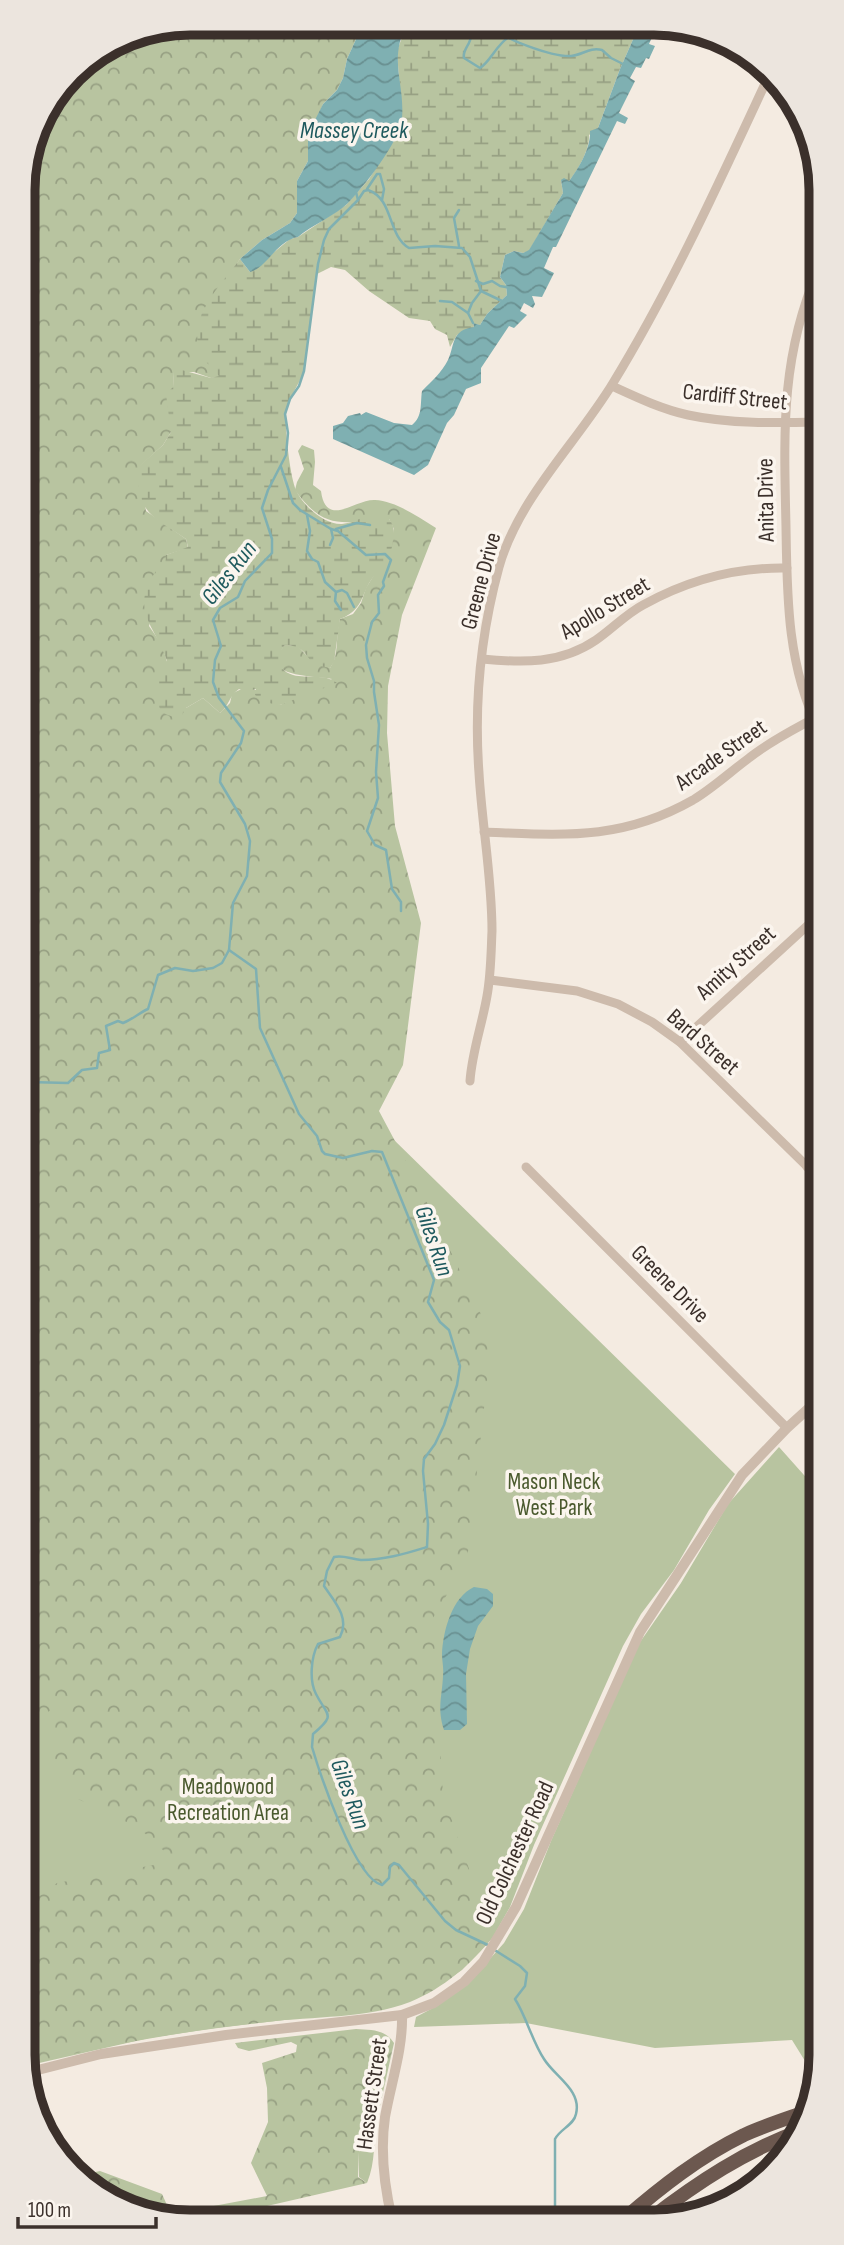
<svg xmlns="http://www.w3.org/2000/svg" width="844" height="2245" viewBox="0 0 844 2245" font-family="'Sofia Sans Condensed',sans-serif">
	<defs>
		<pattern id="forest-crowns" width="20" height="18" patternUnits="userSpaceOnUse" patternTransform="scale(1.75)"><rect width="20" height="18" fill="#b8c4a0"/><path d="M2 6a3 3 0 1 1 6 0M12 15a3 3 0 1 1 6 0" fill="none" stroke="#97a083"/></pattern>
		<pattern id="wetland-marsh" width="20" height="14" patternUnits="userSpaceOnUse" patternTransform="scale(1.75)"><rect width="20" height="14" fill="#b8c4a0"/><path d="M1 5h8M5 5V1M11 12h8M15 12V8" fill="none" stroke="#97a083"/></pattern>
		<pattern id="water-waves" width="16" height="10" patternUnits="userSpaceOnUse" patternTransform="scale(1.75)"><rect width="16" height="10" fill="#7fb0b2"/><path d="M0 5q4-4 8 0t8 0" fill="none" stroke="#699091"/></pattern>
	</defs>
	<rect width="100%" height="100%" fill="#f4ebe1"/>
	<g fill="#b8c4a0">
		<path d="M167 662 344 1091 735 1474 709 1510 674 1570 641 1614 623 1646 534 1845 510 1907 493 1937 462 1970 428 1993 389 2008 215 2028 149 2038 26 2066 24 708Z"/>
		<path d="M779 1447 820 1493 821 2066 816 2086 808 2089 805 2061 792 2040 655 2048 526 2023 414 2027 416 2017 431 2009 471 1980 504 1943 524 1909 551 1841 638 1645 681 1583 728 1504Z"/>
		<path d="M377 2119C373 2141 376 2162 367 2183L359 2177V2152Z"/>
	</g>
	<g fill="url(#forest-crowns)">
		<path d="M190 23 363 24 347 59 343 78 337 90 323 104 308 141V161L297 181V213L290 223 262 240 240 259 202 314 220 377 211 378 194 372H174L171 432 163 445 139 467 146 511 186 539 188 548 166 555V570L149 626 162 645 167 662 156 694 186 708 203 698 220 713 230 703 232 694C251 681 264 694 280 705L332 679C318 676 254 678 285 645 304 646 297 648 309 657 314 662 323 664 330 668 340 654 335 635 340 619L353 614 361 603 366 588 390 549 394 529 389 519C343 522 325 532 295 490L297 482 304 469 298 451 302 445 314 450 315 462 313 485 321 491C326 529 355 499 375 500 396 501 418 517 436 528L402 615 388 686 387 733 395 826 421 923 403 1065 379 1111 420 1188 492 1337 467 1561 433 1618 443 1795 493 1937C470 1965 444 1988 410 2002 365 2019 314 2016 267 2022 186 2031 105 2044 26 2066V1906L57 1883 175 1861 139 1828 78 1799 53 1767 56 1707 26 1726 23 178 40 116 79 64 126 35Z"/>
		<path d="M356 2029C371 2030 385 2029 394 2043L377 2119 359 2152 358 2177 367 2183 210 2219H158L77 2176 100 2171 162 2194 171 2214 267 2196 251 2163 268 2122 267 2088 262 2063 296 2052 297 2045 291 2042 249 2051 238 2048 235 2043Z"/>
	</g>
	<path fill="url(#wetland-marsh)" d="M407 24 639 26 620 69 598 128 589 135C590 149 578 170 569 181L561 180 563 193 529 251 523 253 514 251 505 255 500 277 506 285 507 295 487 314 480 325 473 324 474 327 457 335 450 347 447 335 435 329 430 321 409 318 369 291 345 270 331 267 317 274 304 371C299 386 286 400 286 415 285 430 290 477 296 490 303 506 325 525 342 524 357 523 376 507 389 519 400 532 390 552 386 566 357 584 371 607 340 619L334 662 330 668 313 664C304 651 301 646 285 645 275 656 278 671 293 675 308 679 324 673 337 683L280 705C269 704 263 701 255 695L256 689 246 692 239 689C229 696 229 706 220 713L203 698 186 708 181 717C161 718 154 705 157 687 158 676 157 667 167 661 155 625 129 610 156 571L165 569 166 555 188 547 186 539C151 515 137 514 138 467L163 445 171 432 166 394 173 387 174 371 178 369 211 378 219 376C213 370 206 363 202 355 184 320 221 285 240 259L250 272 290 239 298 237 346 205 369 179 397 135 402 121 397 51Z"/>
	<g fill="url(#water-waves)">
		<path d="M363 24H407C388 60 405 82 402 119 400 141 363 188 347 204 336 215 312 225 298 237 276 241 267 268 250 272L240 259 262 240 290 223 297 213V181L308 161V141L313 124 323 104 337 90 343 78 347 59Z"/>
		<path d="M639 26H657L663 32 662 36 653 35 649 44 655 46 649 59 646 58 641 68 636 67 630 78 635 81 619 113 628 118 625 124 617 121 556 247H553L544 268 554 273 542 297 532 296 535 304 533 308 524 303 520 311 527 315 514 328 509 326 481 368V383L466 389 454 415 447 423 428 465 414 475 333 439V426L343 423 348 416 360 413 361 415 366 412 394 423 412 425C423 416 420 404 422 391 432 381 441 373 448 360 455 345 451 330 474 327L473 323 480 325 487 314 507 295 506 285 500 277 505 255 514 251 523 253 529 250 563 193 561 180 564 178 569 181C579 168 591 147 590 131L598 128 620 69Z"/>
		<path d="M474 1587 487 1589 493 1594V1606L478 1626 470 1649 466 1674 467 1724 460 1730H444C437 1708 442 1697 443 1676 444 1669 442 1661 442 1654 443 1631 452 1597 474 1587Z"/>
	</g>
	<g fill="none" stroke-linecap="round" stroke-linejoin="round">
		<g stroke="#7fb0b2" stroke-width="2.5">
			<path d="M457 25 459 30 473 34 493 29"/>
			<path d="M491 25C501 39 553 57 571 56 583 55 589 47 602 50L611 58 623 64"/>
			<path d="M471 34C472 44 462 49 464 58L480 68C491 61 496 45 509 37"/>
			<path d="M367 189 377 174H380L384 189 382 200"/>
			<path d="M356 192 358 200 329 229 324 240 318 264 304 371 299 386 290 399 285 414 288 433 286 455 268 490 262 508 272 539V553L245 581 238 597 220 608 213 620 221 646 215 660 213 682 219 698 244 731 241 743 221 773 220 782 245 824 250 841 247 876 233 903 229 950 256 969 260 1028 299 1114 317 1136 322 1151 325 1154 343 1158 372 1151 382 1152 434 1280 428 1302 440 1322 449 1330 460 1366 457 1385 444 1425 435 1444 424 1459 423 1471 428 1524 427 1547C404 1554 385 1560 361 1560 350 1559 344 1555 334 1557L327 1571 324 1586C335 1602 350 1618 340 1637L318 1644C311 1657 309 1681 316 1694 327 1716 337 1714 313 1734L312 1747C320 1774 355 1879 382 1885L389 1878 390 1867 394 1863 399 1865 445 1921 456 1930 488 1945"/>
			<path d="M358 200 364 191 368 190C394 199 387 235 409 248L435 246 462 248 470 257 481 291 502 301"/>
			<path d="M459 246 454 218 459 210"/>
			<path d="M476 281 483 284 492 281 500 286 511 288"/>
			<path d="M440 301 452 302 468 313"/>
			<path d="M473 323 468 313 472 303 481 291"/>
			<path d="M281 467 293 503 300 510 331 529 338 531 366 555 385 554 391 560 383 582 384 586 378 595 379 613 372 622 366 645 367 658 374 681V692L379 725 376 772 378 798 367 831 375 845 386 850 392 889 401 902V911"/>
			<path d="M307 515 310 531 307 551 312 559 318 562 325 582 336 592 335 601 341 610"/>
			<path d="M336 529 357 523 370 525"/>
			<path d="M330 545 333 538 331 529"/>
			<path d="M336 592 342 590 347 593 354 607"/>
			<path d="M25 1085 28 1082 68 1083 82 1070 97 1068 99 1053 110 1050 106 1026 118 1021 123 1023C133 1019 139 1013 148 1009L158 975 175 968 193 971 213 968 222 963 229 950"/>
			<path d="M493 1949 520 1966 527 1973 525 1986 515 1999C527 2018 532 2041 544 2059 555 2077 582 2090 576 2114 574 2125 560 2129 555 2139V2219"/>
		</g>
		<g stroke="#cdbbac" stroke-width="9">
			<path d="M818 270C780 358 784 434 786 527 787 596 787 666 819 730"/>
			<path d="M612 386C636 397 661 409 688 415 730 424 776 423 818 422"/>
			<path d="M482 659C523 663 561 664 596 640 612 629 626 614 643 605 688 580 735 567 787 568"/>
			<path d="M484 832C563 835 621 841 693 800 713 788 730 772 749 758 769 742 791 731 813 719"/>
			<path d="M490 980 577 991 618 1004 652 1022 680 1042 820 1179"/>
			<path d="M680 1042 819 915"/>
			<path d="M470 1081C472 1052 482 1025 487 996 491 974 491 953 492 931 492 878 482 825 479 773 474 705 481 633 499 567 519 497 576 444 613 383 674 283 722 176 771 71"/>
			<path d="M526 1167 787 1428"/>
			<path d="M807 1167 820 1155"/>
		</g>
		<g stroke="#cdbbac" stroke-width="10">
			<path d="M26 2073 101 2054 226 2035 402 2015 434 2003 464 1982 483 1962 516 1907 640 1632 742 1475 787 1428 820 1398"/>
			<path d="M392 2219C384 2185 380 2151 385 2117 391 2083 403 2049 402 2015"/>
		</g>
		<g stroke="#6c584f" stroke-width="14">
			<path d="M624 2219C661 2187 699 2157 744 2135 766 2125 789 2118 811 2110"/>
			<path d="M650 2219C698 2182 745 2151 802 2130"/>
		</g>
	</g>
	<g text-anchor="middle" dominant-baseline="central" stroke-width="7" stroke-linejoin="round" paint-order="stroke">
		<g font-size="23" fill="#3b302b" stroke="#fbf5ee">
			<text transform="translate(735 397) rotate(6)">Cardiff Street</text>
			<text transform="translate(766 500) rotate(-91)">Anita Drive</text>
			<text transform="translate(481 581) rotate(-75)">Greene Drive</text>
			<text transform="translate(605 608) rotate(-31)">Apollo Street</text>
			<text transform="translate(721 755) rotate(-35)">Arcade Street</text>
			<text transform="translate(736 963) rotate(-42)">Amity Street</text>
			<text transform="translate(703 1042) rotate(41)">Bard Street</text>
			<text transform="translate(670 1284) rotate(45)">Greene Drive</text>
			<text transform="translate(515 1853) rotate(-65)">Old Colchester Road</text>
			<text transform="translate(372 2094) rotate(-82)">Hassett Street</text>
		</g>
		<g font-size="23" fill="#4a5a2e" stroke="#fbf5ee">
			<text x="554" y="1482">Mason Neck<tspan x="554" dy="26">West Park</tspan></text>
			<text x="228" y="1787">Meadowood<tspan x="228" dy="26">Recreation Area</tspan></text>
		</g>
		<g font-size="24" font-style="italic" fill="#1f5a5e" stroke="#fbf5ee">
			<text x="354" y="130">Massey Creek</text>
			<text transform="translate(229 573) rotate(-52)">Giles Run</text>
			<text transform="translate(434 1241) rotate(71)">Giles Run</text>
			<text transform="translate(350 1794) rotate(70)">Giles Run</text>
		</g>
	</g>
	<path d="M0 0H844V2245H0ZM190 35H654A155 155 0 0 1 809 190V2055A155 155 0 0 1 654 2210H190A155 155 0 0 1 35 2055V190A155 155 0 0 1 190 35Z" fill="#ece5de" fill-rule="evenodd"/>
	<path fill="none" stroke="#3b302b" stroke-width="9" d="M190 35H654A155 155 0 0 1 809 190V2055A155 155 0 0 1 654 2210H190A155 155 0 0 1 35 2055V190A155 155 0 0 1 190 35Z"/>
	<path d="M18 2217v10h138v-10" fill="none" stroke="#3b302b" stroke-width="3.5"/>
	<text x="28" y="2217" font-size="21" fill="#3b302b" stroke="#fbf5ee" stroke-width="5" paint-order="stroke">100 m</text>
</svg>
